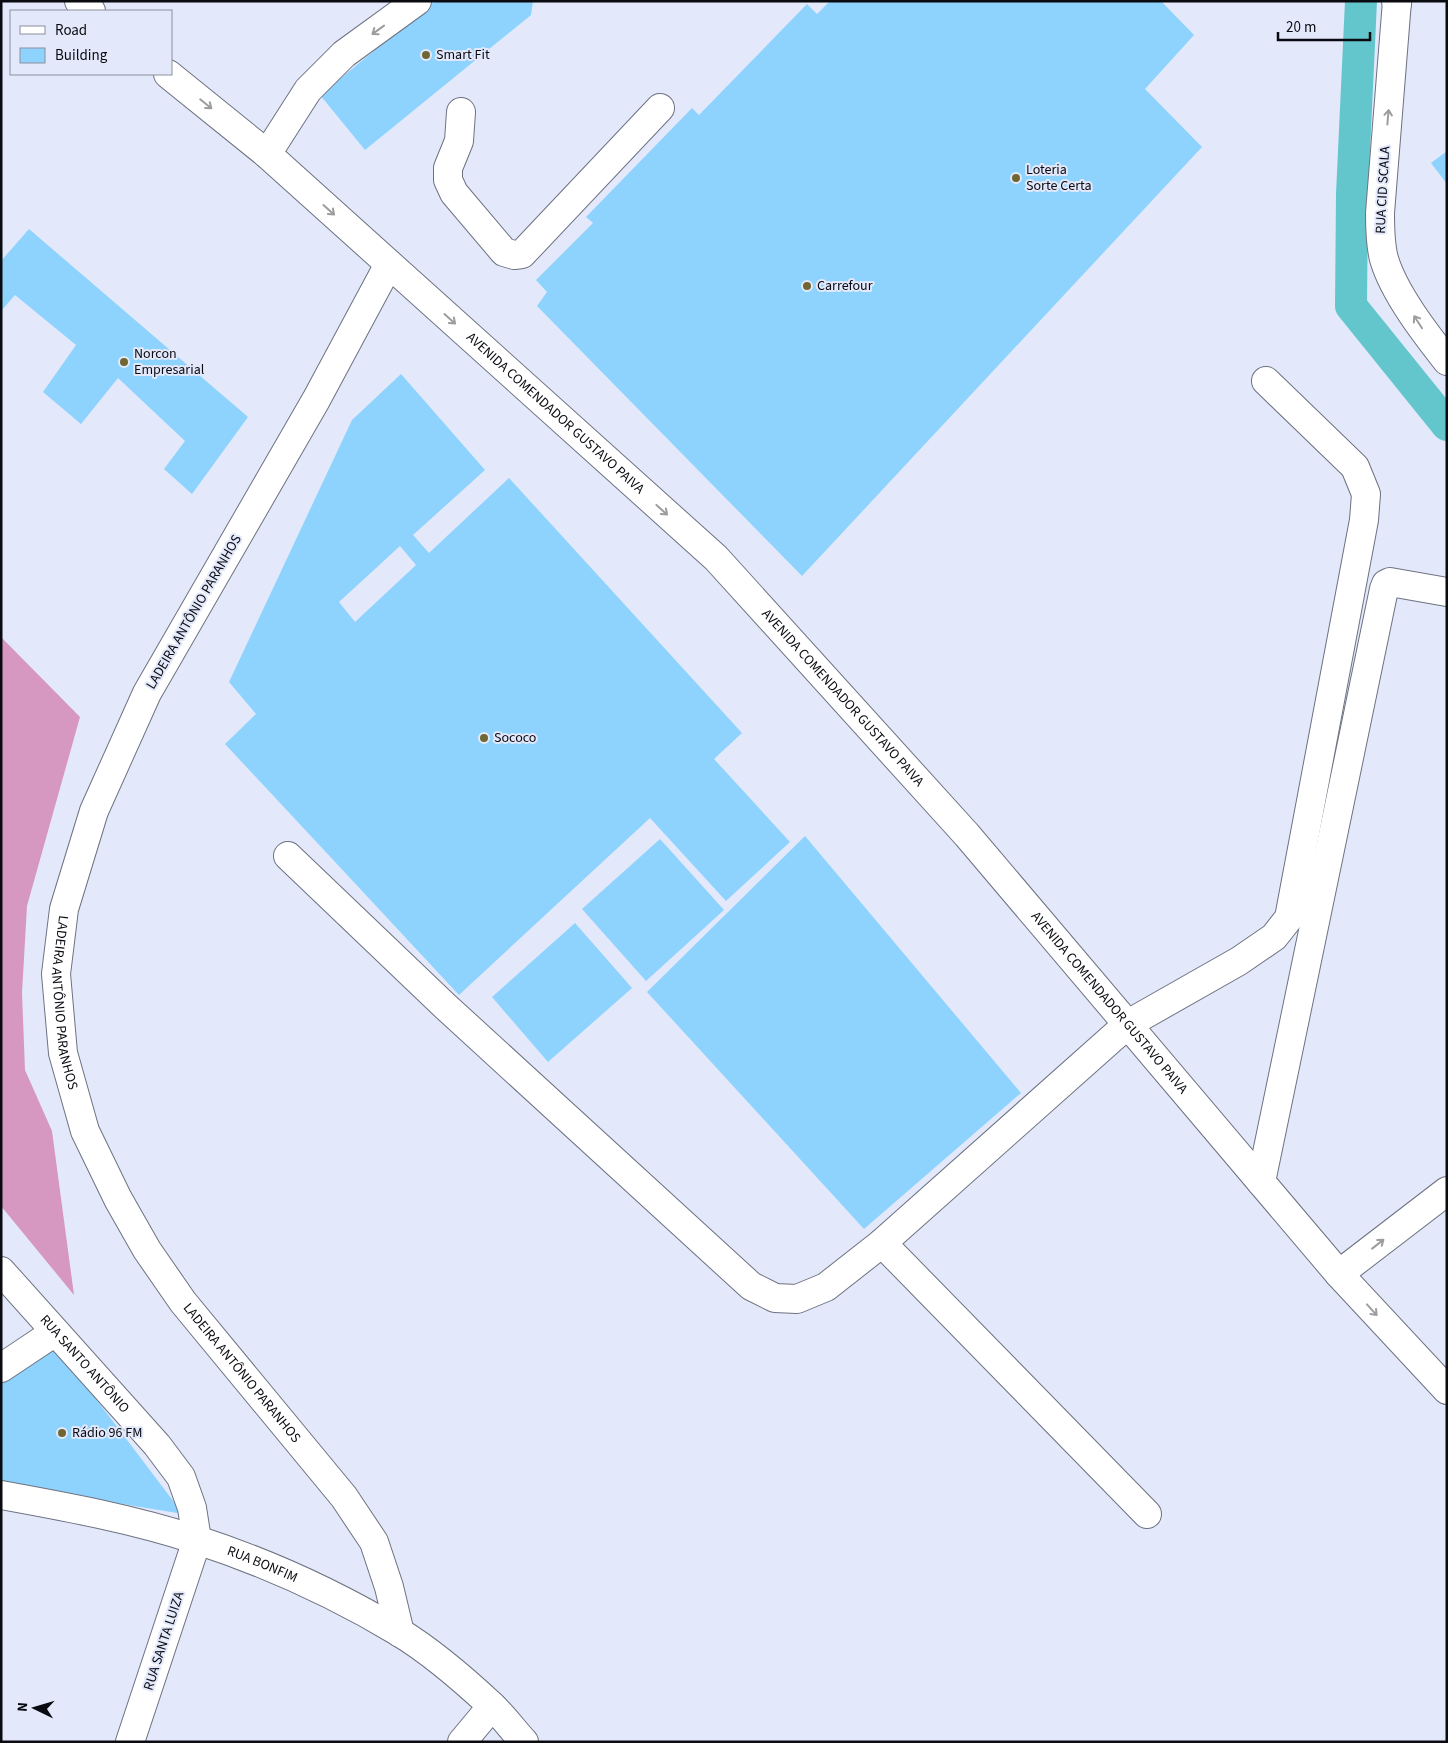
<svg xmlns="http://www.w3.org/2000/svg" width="1448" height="1743" viewBox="0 0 1448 1743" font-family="'Source Sans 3',sans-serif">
	<rect width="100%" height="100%" fill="#e3e9fb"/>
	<path fill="#d698c1" d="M1 637 80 717 27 906 22 993 25 1070 52 1131 74 1295 1 1206Z"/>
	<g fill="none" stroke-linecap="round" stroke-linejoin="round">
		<path stroke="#64c6cd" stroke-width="32" d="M1361 1 1352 194 1351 306 1447 425"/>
	</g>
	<g fill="#8ed3fe" fill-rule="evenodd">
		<path d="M435 1H533L531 15 365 150 320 95Z"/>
		<path d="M830 1H1161L1194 35 1145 89 1202 147 802 576 537 306 547 292 536 280 593 223 586 217 692 108 699 115 807 4 817 14Z"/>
		<path d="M1447 151V184L1431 163Z"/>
		<path d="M29 229 248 417 192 494 164 469 185 441 118 378 81 424 43 392 76 345 15 295 1 311V261Z"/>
		<path d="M401 374 485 470 413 535 429 553 509 478 742 733 714 759 790 842 726 901 650 818 459 995 225 744 256 714 229 682 352 420ZM400 546 416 565 355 622 339 602Z"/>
		<path d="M805 836 1021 1093 864 1229 647 992Z"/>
		<path d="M660 839 724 910 646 981 582 909Z"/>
		<path d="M575 923 632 988 548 1062 492 997Z"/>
		<path d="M53 1342 183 1514 1 1484V1382Z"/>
	</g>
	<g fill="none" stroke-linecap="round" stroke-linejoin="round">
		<g stroke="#6d7281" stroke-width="30">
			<g id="minor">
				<path d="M1397 1 1380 213C1380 228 1380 244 1384 259 1394 293 1425 333 1447 361"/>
				<path d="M461 112 459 141 448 168V180L454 193 504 252 514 255 522 254 660 108"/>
				<path d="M267 154 308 90 344 54 417 1"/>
				<path id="s1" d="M389 264 316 400 147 693 94 811 64 909 56 974 63 1053 85 1131 118 1199 147 1250 183 1302 344 1497 374 1542 389 1587 400 1633"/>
				<path d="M288 856 445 1006 751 1286 775 1298 797 1299 826 1287 882 1243 1128 1024 1239 961 1274 937 1289 918 1364 520 1366 494 1355 467 1266 381"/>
				<path d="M1261 1182 1384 589 1386 584 1390 582 1447 592"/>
				<path d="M882 1243 1147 1514"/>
				<path id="s2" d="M1 1271 157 1445 181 1477 192 1508 197 1540 130 1742"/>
				<path d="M1339 1274 1447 1191"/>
				<path d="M1 1368 55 1332"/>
				<path id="s3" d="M1 1495C67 1507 133 1519 197 1540 265 1562 337 1595 399 1632 432 1652 463 1679 491 1705 503 1716 513 1730 524 1742"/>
				<path d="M462 1742 492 1706"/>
			</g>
		</g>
		<g stroke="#6d7281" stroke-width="30">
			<g id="major">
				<path d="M79 1 91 11"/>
				<path d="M1396 1 1397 4"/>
				<path id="s4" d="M168 74 267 154 716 558 967 835 1339 1274 1447 1390"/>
			</g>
		</g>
		<use href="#minor" stroke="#fff" stroke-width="28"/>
		<use href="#major" stroke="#fff" stroke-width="28"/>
	</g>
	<defs><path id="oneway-shaft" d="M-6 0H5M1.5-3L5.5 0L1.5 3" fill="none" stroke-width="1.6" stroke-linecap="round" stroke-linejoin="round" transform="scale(1.25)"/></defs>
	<g stroke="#9d9da0">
		<use href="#oneway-shaft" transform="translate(378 30) rotate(144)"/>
		<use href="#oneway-shaft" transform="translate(206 104) rotate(39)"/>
		<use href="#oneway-shaft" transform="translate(1388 117) rotate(-85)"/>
		<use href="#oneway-shaft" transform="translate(329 210) rotate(42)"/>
		<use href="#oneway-shaft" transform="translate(450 319) rotate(42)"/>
		<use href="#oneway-shaft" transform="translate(1418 322) rotate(-123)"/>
		<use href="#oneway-shaft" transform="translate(662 510) rotate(42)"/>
		<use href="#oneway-shaft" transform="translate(1378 1244) rotate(-38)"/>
		<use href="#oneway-shaft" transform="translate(1372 1310) rotate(48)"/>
	</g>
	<g fill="#706633" stroke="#e3e9fb" stroke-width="2">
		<circle cx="426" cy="55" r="5"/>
		<circle cx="1016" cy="178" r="5"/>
		<circle cx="807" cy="286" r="5"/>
		<circle cx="124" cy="362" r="5"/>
		<circle cx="484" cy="738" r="5"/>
		<circle cx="62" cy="1433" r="5"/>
	</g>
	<g text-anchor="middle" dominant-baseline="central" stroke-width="4" stroke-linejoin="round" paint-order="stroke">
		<g font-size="14" fill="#0a0b11" stroke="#e3e9fb" text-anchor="start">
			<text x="436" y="55">Smart Fit</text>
			<text x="1026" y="170">Loteria<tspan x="1026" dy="16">Sorte Certa</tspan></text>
			<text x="817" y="286">Carrefour</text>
			<text x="134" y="354">Norcon<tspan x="134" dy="16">Empresarial</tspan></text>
			<text x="494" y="738">Sococo</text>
			<text x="72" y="1433">Rádio 96 FM</text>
		</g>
		<g font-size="14" fill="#0a0b11" stroke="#e3e9fb">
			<text transform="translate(1383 190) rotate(-87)">RUA CID SCALA</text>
			<text stroke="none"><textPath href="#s4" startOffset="515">AVENIDA COMENDADOR GUSTAVO PAIVA</textPath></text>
			<text transform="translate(194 612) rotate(-60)">LADEIRA ANTÔNIO PARANHOS</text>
			<text stroke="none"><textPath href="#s4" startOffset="920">AVENIDA COMENDADOR GUSTAVO PAIVA</textPath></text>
			<text stroke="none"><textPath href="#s4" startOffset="1325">AVENIDA COMENDADOR GUSTAVO PAIVA</textPath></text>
			<text stroke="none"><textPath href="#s1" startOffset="819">LADEIRA ANTÔNIO PARANHOS</textPath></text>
			<text stroke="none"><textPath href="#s2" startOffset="125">RUA SANTO ANTÔNIO</textPath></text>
			<text stroke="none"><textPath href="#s1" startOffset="1240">LADEIRA ANTÔNIO PARANHOS</textPath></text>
			<text stroke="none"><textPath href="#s3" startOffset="271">RUA BONFIM</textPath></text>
			<text transform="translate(164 1641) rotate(-72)">RUA SANTA LUIZA</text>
		</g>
	</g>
	<rect width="1448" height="1743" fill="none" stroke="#0a0b11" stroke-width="5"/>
	<rect x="10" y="10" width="162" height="65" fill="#e3e9fb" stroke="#8c909d"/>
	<rect x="20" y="26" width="25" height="8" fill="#ffffff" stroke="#8c909d"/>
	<text x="55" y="35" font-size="15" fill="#0a0b11">Road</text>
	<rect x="20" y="48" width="25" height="15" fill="#8ed3fe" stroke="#8c909d"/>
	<text x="55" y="60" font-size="15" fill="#0a0b11">Building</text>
	<g transform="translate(35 1708) rotate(275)" stroke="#e3e9fb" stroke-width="4" paint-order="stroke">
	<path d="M0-4L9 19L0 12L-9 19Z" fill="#0a0b11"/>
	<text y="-8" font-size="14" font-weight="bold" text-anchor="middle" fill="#0a0b11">N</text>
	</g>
	<path d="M1278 32v8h92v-8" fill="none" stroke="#0a0b11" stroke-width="2.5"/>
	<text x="1286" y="32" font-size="15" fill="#0a0b11" stroke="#e3e9fb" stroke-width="4" paint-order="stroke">20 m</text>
</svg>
